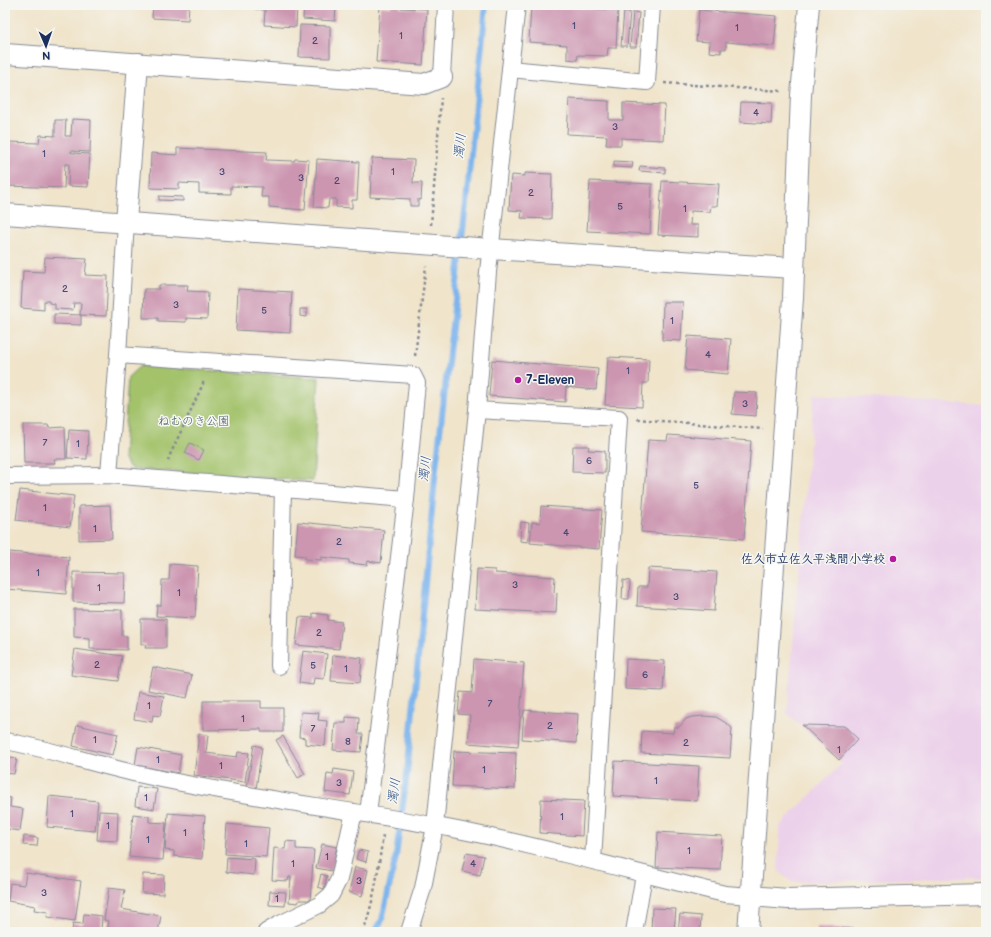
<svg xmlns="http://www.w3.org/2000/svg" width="991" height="937" viewBox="0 0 991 937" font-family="'Balsamiq Sans','Klee One',sans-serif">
	<rect width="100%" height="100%" fill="#f6f6f2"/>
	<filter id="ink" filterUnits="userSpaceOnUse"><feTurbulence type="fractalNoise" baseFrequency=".025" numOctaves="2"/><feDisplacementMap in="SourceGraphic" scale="8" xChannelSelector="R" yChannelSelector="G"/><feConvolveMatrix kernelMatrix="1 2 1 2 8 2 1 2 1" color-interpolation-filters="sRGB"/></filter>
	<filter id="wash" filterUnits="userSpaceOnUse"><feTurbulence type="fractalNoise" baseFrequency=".012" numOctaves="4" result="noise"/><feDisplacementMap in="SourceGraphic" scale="16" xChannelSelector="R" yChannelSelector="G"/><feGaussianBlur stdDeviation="0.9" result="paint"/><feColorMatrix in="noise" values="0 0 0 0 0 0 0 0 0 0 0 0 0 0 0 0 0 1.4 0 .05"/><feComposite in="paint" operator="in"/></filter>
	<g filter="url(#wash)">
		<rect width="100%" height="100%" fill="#f0e4ca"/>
		<path fill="#ecd1ea" d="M814 394 986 406V877L791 882 778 870 780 826 842 763 787 713Z"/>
		<path fill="#a3c26a" stroke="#5f7864" d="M140 366 319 378 313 481 131 469 123 458 128 377Z"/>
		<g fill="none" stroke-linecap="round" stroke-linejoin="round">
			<path stroke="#7eb5ed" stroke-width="6" d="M375 932 382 920 396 856 407 774 436 468 466 203 486 5"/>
		</g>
		<g id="blocks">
			<g fill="#cc95b0">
				<path d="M153 5H189L188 20 152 18Z"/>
				<path d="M256 5H297L296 27 264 25 265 10 255 9Z"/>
				<path d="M304 5H336L335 21 303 19Z"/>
				<path d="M391 5H400V8L427 9 423 65 376 62 380 6 391 7Z"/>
				<path d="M531 5 618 10 616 48H608L607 56 578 55 577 60 567 59V45L529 42Z"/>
				<path d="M699 10 777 16 774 46 726 42V49H721V53L709 52 710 42 696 41Z"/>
				<path d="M624 11 630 12 627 46H621Z"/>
				<path d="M633 12 639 13 636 47H630Z"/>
				<path d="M300 25 330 26V58L299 57Z"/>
				<path d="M569 99 609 101V120H623V103L665 105 663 140 621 138V145H606L607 136 567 134Z"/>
				<path d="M741 102 772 103 771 124 740 122Z"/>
				<path d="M72 119 91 120 90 152 71 151V153L90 154 88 187 68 186 69 164H65L64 188 7 186 9 142 39 143 40 135 55 136V120H66L65 136H71Z"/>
				<path d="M177 148 267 152 266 160 294 161 295 159 309 160 305 210 269 207V197H261L262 187 231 186V194L199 193V184L179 183V189L150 188 151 153 177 155Z"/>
				<path d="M372 158 414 160 413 183H422L421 200 418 199V206H410V199L370 197Z"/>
				<path d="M317 159 359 162 357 200H352V208L336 207V199H329L328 208 314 207Z"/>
				<path d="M614 161 633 162 632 168 614 167Z"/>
				<path d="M640 166 665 168V173L639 171Z"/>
				<path d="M525 173 552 174 551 219 521 218 522 211 509 210 511 175 525 176Z"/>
				<path d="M590 181 652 184 650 234 587 231Z"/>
				<path d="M662 181 719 184 717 206H711L710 212 691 211 690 225H698V237L658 235Z"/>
				<path d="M159 196 183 197V201L159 200Z"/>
				<path d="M45 257 87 259 85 275 108 276 106 316 80 315 81 303H74L73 310 55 309V304L49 303V301H44V310L21 308 23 271 44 272Z"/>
				<path d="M159 285H188L187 291 208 292 207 319 186 318V322L158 321V318H143L144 289H159Z"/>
				<path d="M238 289 292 292 290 333 236 330Z"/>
				<path d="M663 302H683L681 341 662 340Z"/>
				<path d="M300 309H307V317L300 316Z"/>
				<path d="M54 314 81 315V325L54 324Z"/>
				<path d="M688 336 731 339 728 374 685 370Z"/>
				<path d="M608 357 649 359 648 383H643L642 407 605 405Z"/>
				<path d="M492 360 598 369 596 390 566 387 565 402 489 396Z"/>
				<path d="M734 392 757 393 756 416 732 414Z"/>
				<path d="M23 425H48L49 428 65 427 66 459H54L55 463H24Z"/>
				<path d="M69 430 88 431 87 459 67 458Z"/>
				<path d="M668 435 751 441 744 539 641 532 648 440 667 441Z"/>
				<path d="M190 443 204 450 199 460 185 453Z"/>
				<path d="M573 446H589L588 450 605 451V473L572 472Z"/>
				<path d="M20 490 74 496 70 527 16 520Z"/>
				<path d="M110 505 112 539 79 540V506Z"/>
				<path d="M541 506 602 510 599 549 530 543 532 522 540 523Z"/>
				<path d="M298 522 384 530 381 563 368 561 367 565 349 563V560L321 557V560L305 559V556L295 555Z"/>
				<path d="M521 522 529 523 528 542 520 541Z"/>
				<path d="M9 552 69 557 66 594 6 589Z"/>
				<path d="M170 564 198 566 195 618 156 616 157 605H161L162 580H169Z"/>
				<path d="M648 568 717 572 714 611 637 606 638 587H647Z"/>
				<path d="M477 569 495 570V573L555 577 554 592 557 593 556 613 475 609Z"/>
				<path d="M73 572 125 573 124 603 73 602Z"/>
				<path d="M623 580 630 581 629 599H622Z"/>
				<path d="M74 609 122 610V636H127V650L90 649V638L74 637Z"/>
				<path d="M313 613 328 615V620L342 622 339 649 296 645 299 617 313 618Z"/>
				<path d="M141 619H166V648H145L146 644H141Z"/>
				<path d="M75 649 122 656 118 681 71 675Z"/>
				<path d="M303 651 327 654 324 679 314 678 313 685 299 683Z"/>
				<path d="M333 655 362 658 360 683 331 681Z"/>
				<path d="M474 659 524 663 518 747 468 743 470 715 458 714 460 692 472 693Z"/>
				<path d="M626 659 665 661 663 691 625 689Z"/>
				<path d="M153 667 192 675 187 698 148 690Z"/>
				<path d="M138 692 164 696 160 716 153 715 152 722 134 719Z"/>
				<path d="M203 701H261V708H283V732H261V729L203 730Z"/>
				<path d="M524 710 578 714 576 743 522 739Z"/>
				<path d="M301 712 319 713 318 720 327 721 325 746 305 744V738L299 737Z"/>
				<path d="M704 716 716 717 726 723 732 728 730 758 641 753 642 731 673 733 674 727H679L686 719 692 717Z"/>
				<path d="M346 717 359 718 358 734H363L361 752 333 750 335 723H346Z"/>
				<path d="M77 725 118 734 113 755 73 746Z"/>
				<path d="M802 725 844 726 858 739 839 760Z"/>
				<path d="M199 734 208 735 206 753 237 757 238 752 249 753 245 782 194 775Z"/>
				<path d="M283 736 305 774 298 778 276 740Z"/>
				<path d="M254 745 262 747 256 789 247 787Z"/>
				<path d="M138 747 181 755 178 773 135 765Z"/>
				<path d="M454 751 516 753 515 789 452 786Z"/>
				<path d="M5 756 17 758 14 774 5 773Z"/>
				<path d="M615 761 699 766 697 801 613 796Z"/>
				<path d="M334 769 353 772 350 795 325 792 327 773 333 774Z"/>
				<path d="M137 787 157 789 154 809 135 806Z"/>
				<path d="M49 796 98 801 95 831 47 827Z"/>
				<path d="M5 797 11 798 10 807 23 809 20 831 5 829Z"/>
				<path d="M541 799 584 801 582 836 540 833Z"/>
				<path d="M99 811 118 812 117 841 97 840Z"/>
				<path d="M168 813 205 816 202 859 174 856V851L165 850Z"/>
				<path d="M133 814 149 816V822L166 823 163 860 129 857Z"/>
				<path d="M227 824 269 828 266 857 225 854Z"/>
				<path d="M658 832 722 836 720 870 656 867Z"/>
				<path d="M24 836 38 838 37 846 23 845Z"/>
				<path d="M286 841 296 842V849L314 850 310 900H299L298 903 289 902 291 877H289L288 881 272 880 274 848 285 849Z"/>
				<path d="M322 844 337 847 332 871 316 868Z"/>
				<path d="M359 850 368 852 366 862 356 859Z"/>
				<path d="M466 853 484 856 480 875 462 871Z"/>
				<path d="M227 857 255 859 254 875 226 872Z"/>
				<path d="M355 867 368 870 362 896 349 892Z"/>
				<path d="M26 873 81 881 75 921 47 917 48 912 34 910 35 906 8 901 10 883 24 885Z"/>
				<path d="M143 874 164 875 163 894 142 893Z"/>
				<path d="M321 874 327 876 324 889 318 887Z"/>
				<path d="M109 888 125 890 121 909 161 916 158 932H107L109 921 104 920Z"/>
				<path d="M270 891 286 892 285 906 269 905Z"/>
				<path d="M652 908 676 909 674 932H651Z"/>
				<path d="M84 914 102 916 101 932H72L73 923 83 924Z"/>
				<path d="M680 914 701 916 700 932H678Z"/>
				<path d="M817 927 854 929V932H817Z"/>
			</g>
		</g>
	</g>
	<g filter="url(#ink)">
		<use href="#blocks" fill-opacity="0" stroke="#868a94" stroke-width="1"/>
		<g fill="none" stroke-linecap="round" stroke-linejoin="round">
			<g stroke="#868a94" stroke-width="18">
				<g id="minor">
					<path d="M510 69 647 82 652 5"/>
					<path d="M442 77 446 5"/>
					<path d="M118 355 413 375 417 383 406 499 368 814"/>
					<path d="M477 410 619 418 593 861"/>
					<path d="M109 475 118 355 126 222"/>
					<path d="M5 476 109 475 406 499"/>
					<path d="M279 666 283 489"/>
					<path d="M5 741C50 749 93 764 138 774 236 796 338 808 437 826 534 844 629 871 725 894L750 896"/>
					<path d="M266 932 276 926 319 905 331 895 339 879 354 812"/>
					<path d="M409 932 423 888 435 826 477 410 488 272 517 5"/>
					<path d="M634 932 644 875"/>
				</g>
			</g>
			<g stroke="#868a94" stroke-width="22">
				<g id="tertiary">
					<path d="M5 54 424 84 442 77"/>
					<path d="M5 214 491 249 794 268"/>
					<path d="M126 222 138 63"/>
					<path d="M750 896 788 899 986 894"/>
					<path d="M748 932 793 298 801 95 809 5"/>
				</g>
			</g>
			<g stroke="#868a94" stroke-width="2.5" stroke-dasharray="3 3" stroke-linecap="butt">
				<path d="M664 83 781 91"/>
				<path d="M431 225 441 98"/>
				<path d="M415 356 426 266"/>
				<path d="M637 419 763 429"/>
				<path d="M168 461 169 457 203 384V380"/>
				<path d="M363 932C375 898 378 870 383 835"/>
			</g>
			<use href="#minor" stroke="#fff" stroke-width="16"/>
			<use href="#tertiary" stroke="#fff" stroke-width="20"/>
		</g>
	</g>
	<g fill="#b5179e" stroke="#f6f6f2" stroke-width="1.5">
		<circle cx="518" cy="380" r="4"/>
		<circle cx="893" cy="559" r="4"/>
	</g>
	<g text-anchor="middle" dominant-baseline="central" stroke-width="3" stroke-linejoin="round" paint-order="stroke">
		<g font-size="10" fill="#474872">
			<text x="574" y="26">1</text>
			<text x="737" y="28">1</text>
			<text x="401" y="36">1</text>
			<text x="315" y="41">2</text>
			<text x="756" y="113">4</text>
			<text x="615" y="127">3</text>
			<text x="44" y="154">1</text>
			<text x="222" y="172">3</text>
			<text x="393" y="172">1</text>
			<text x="301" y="178">3</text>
			<text x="337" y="181">2</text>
			<text x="531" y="193">2</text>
			<text x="620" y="207">5</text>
			<text x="685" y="209">1</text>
			<text x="65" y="289">2</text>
			<text x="176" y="305">3</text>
			<text x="264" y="311">5</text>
			<text x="672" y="321">1</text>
			<text x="708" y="355">4</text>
			<text x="628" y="371">1</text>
			<text x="745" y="404">3</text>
			<text x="45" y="443">7</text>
			<text x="78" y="444">1</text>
			<text x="589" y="461">6</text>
			<text x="696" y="486">5</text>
			<text x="45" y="508">1</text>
			<text x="95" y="529">1</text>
			<text x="566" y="533">4</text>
			<text x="339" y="542">2</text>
			<text x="38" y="573">1</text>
			<text x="515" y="585">3</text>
			<text x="99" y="588">1</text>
			<text x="179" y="593">1</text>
			<text x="676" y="597">3</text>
			<text x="319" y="633">2</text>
			<text x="97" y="665">2</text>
			<text x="313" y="666">5</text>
			<text x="346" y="669">1</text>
			<text x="645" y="675">6</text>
			<text x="490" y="704">7</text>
			<text x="149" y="706">1</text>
			<text x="243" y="719">1</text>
			<text x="550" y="726">2</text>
			<text x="313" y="729">7</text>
			<text x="95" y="740">1</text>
			<text x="348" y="742">8</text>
			<text x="686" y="743">2</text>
			<text x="839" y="750">1</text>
			<text x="158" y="760">1</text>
			<text x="221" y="766">1</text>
			<text x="484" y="770">1</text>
			<text x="656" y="781">1</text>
			<text x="339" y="783">3</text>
			<text x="146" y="798">1</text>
			<text x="72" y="814">1</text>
			<text x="562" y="817">1</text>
			<text x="108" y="826">1</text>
			<text x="185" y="833">1</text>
			<text x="148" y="840">1</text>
			<text x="246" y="844">1</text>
			<text x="689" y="851">1</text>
			<text x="327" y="857">1</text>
			<text x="293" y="864">1</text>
			<text x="473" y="864">4</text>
			<text x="359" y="881">3</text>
			<text x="44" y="893">3</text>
			<text x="277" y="899">1</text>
		</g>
		<g font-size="12" font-weight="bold" fill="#1b2f5e" stroke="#f6f6f2" text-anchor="start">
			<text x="526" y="380">7-Eleven</text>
			<text x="885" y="559" text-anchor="end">佐久市立佐久平浅間小学校</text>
		</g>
		<g font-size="12" fill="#445b62" stroke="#f6f6f2">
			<text x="194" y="421">ねむのき公園</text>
		</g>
		<g font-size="13" font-style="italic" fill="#395789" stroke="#f6f6f2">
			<text transform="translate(460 146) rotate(-84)">濁川</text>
			<text transform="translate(425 469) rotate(-84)">濁川</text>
			<text transform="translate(394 791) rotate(-82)">濁川</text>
		</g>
	</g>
	<rect width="991" height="937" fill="none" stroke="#f6f6f2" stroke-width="20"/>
	<g transform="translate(46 46) rotate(178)" stroke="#f6f6f2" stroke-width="3" paint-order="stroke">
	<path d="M0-3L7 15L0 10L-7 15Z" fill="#1b2f5e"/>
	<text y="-6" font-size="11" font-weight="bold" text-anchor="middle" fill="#1b2f5e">N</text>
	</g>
</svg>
